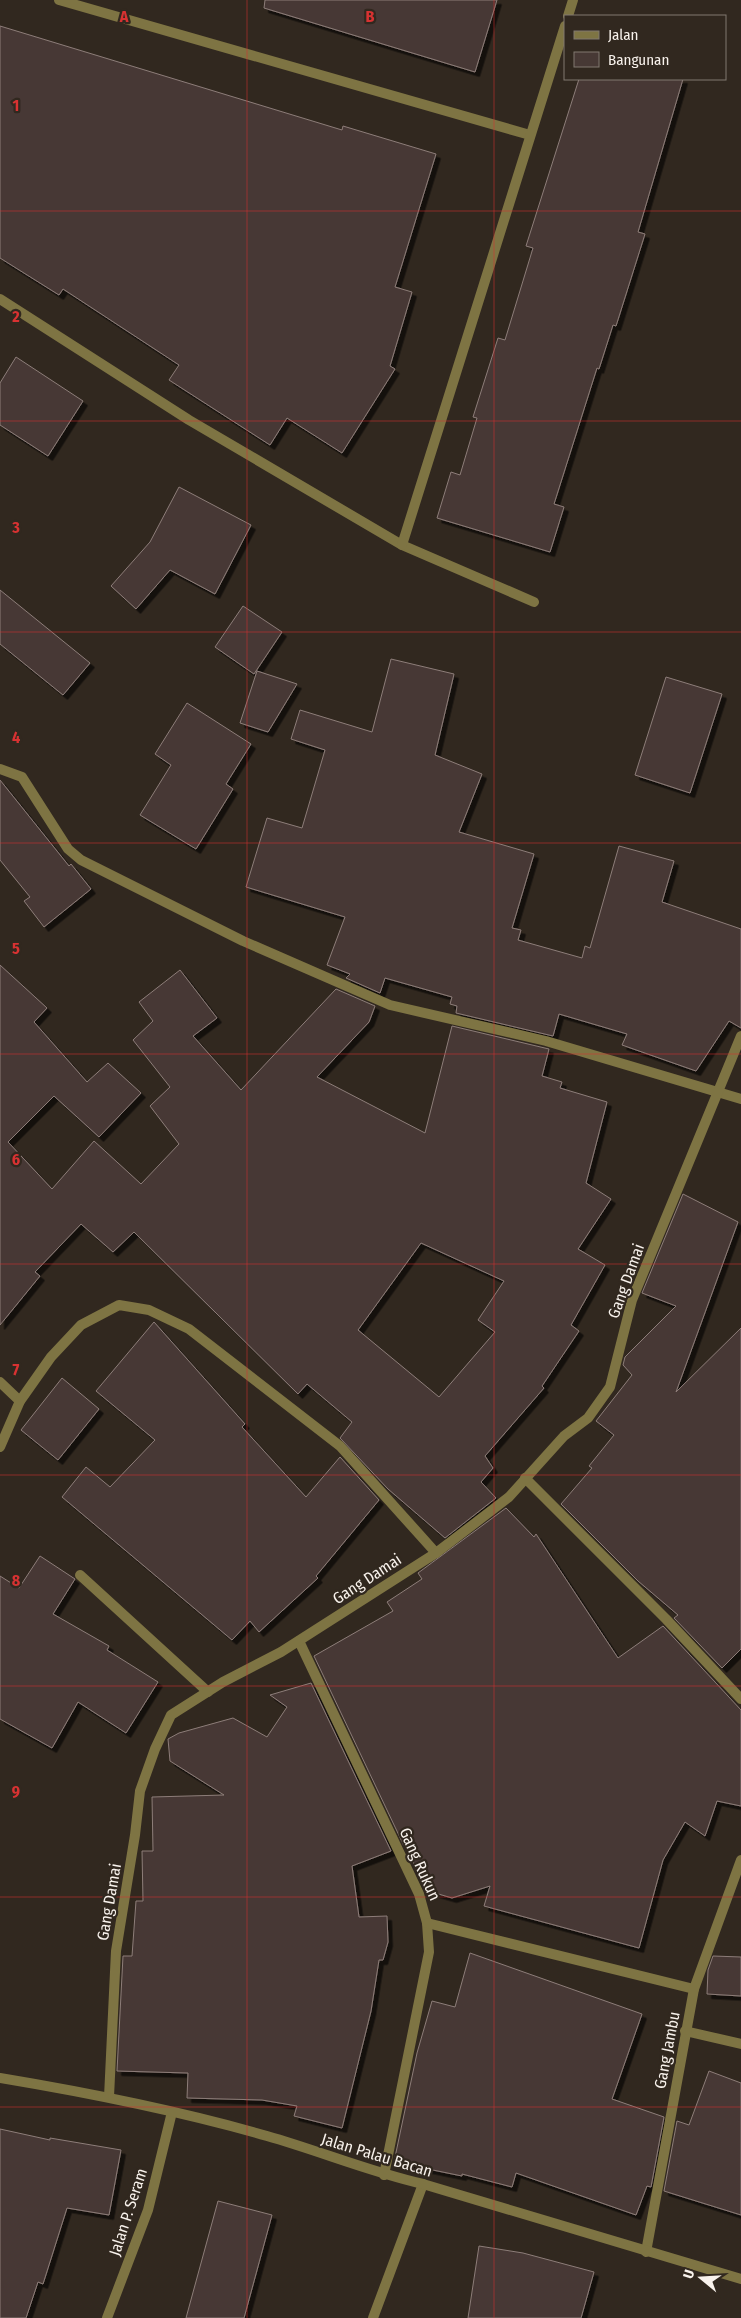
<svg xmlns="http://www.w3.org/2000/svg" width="741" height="2318" viewBox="0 0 741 2318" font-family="'Fira Sans Condensed',sans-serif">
	<defs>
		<filter id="shadow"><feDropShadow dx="4.5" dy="4.5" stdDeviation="0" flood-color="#0009"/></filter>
	</defs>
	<rect width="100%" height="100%" fill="#31281f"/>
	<g fill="#473935" stroke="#8d7d79" fill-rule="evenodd" filter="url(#shadow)">
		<path d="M265 0H497L475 72 264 8Z"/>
		<path d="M0 26 342 130 343 126 436 154 395 287 412 292 390 366 395 369 342 453 287 418 270 445 169 380 179 365 63 289 59 295 0 258Z"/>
		<path d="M579 79H683L638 232 645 234 616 326 613 325 599 369 597 368 554 504 564 507 550 552 437 518 451 472 460 475 477 418 473 417 498 338 505 340 533 248 526 246Z"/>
		<path d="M16 357 83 401 48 456 0 425V383Z"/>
		<path d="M179 487 251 525 215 594 170 570 136 609 111 586 150 542Z"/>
		<path d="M0 590 90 663 63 695 0 644Z"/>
		<path d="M243 606 282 632 254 674 215 647Z"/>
		<path d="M391 659 454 674 435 755 482 774 459 832 534 854 512 928 521 930 518 940 582 958 585 946 590 948 619 846 674 861 662 902 741 929V1028L729 1021 696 1071 622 1045 627 1034 559 1014 553 1036 456 1013 457 1006 450 1004 452 997 385 978 380 993 346 978 350 974 327 965 345 917 246 887 267 818 302 828 325 750 291 739 300 710 372 732Z"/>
		<path d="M257 671 297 684 268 732 240 723Z"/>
		<path d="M666 677 722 694 690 793 635 775Z"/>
		<path d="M187 703 251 744 226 784 233 789 196 849 140 815 171 765 155 754Z"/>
		<path d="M0 780 69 866 71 864 91 889 44 927 24 901 30 897 0 860Z"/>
		<path d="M0 965 47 1008 34 1022 87 1082 108 1063 141 1093 99 1137 54 1096 8 1142 52 1189 94 1141 141 1184 179 1144 150 1106 170 1087 133 1040 153 1021 139 1002 180 970 217 1018 193 1036 241 1090 336 989 375 1006 369 1022 317 1077 425 1133 452 1026 549 1049 542 1076 562 1082 560 1088 607 1102 586 1183 611 1199 578 1249 605 1265 571 1325 579 1331 542 1386 544 1388 485 1456 493 1468 481 1482 496 1498 445 1538 388 1489 340 1438 352 1422 307 1384 298 1394 134 1232 113 1252 81 1224 35 1272 40 1276 0 1325ZM421 1243 504 1281 478 1320 495 1332 439 1397 358 1330Z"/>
		<path d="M683 1194 738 1222 676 1392 741 1328V1649L722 1668 674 1618 678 1615 638 1581 561 1504 592 1468 589 1466 614 1435 596 1421 632 1375 623 1365 625 1357 676 1306 642 1293Z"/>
		<path d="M154 1322 245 1424 242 1427 306 1497 340 1457 379 1500 316 1576 318 1578 259 1632 250 1621 232 1640 62 1497 86 1467 110 1487 155 1440 96 1391Z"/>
		<path d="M62 1378 99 1409 58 1460 21 1430Z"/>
		<path d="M506 1508 534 1537 536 1534 618 1658 663 1626 741 1710V1806L717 1801 705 1836 685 1822 663 1860 639 1948 484 1906 490 1886 452 1898 425 1890 406 1845 404 1846 314 1656 393 1611 387 1602 422 1579 418 1573Z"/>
		<path d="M40 1556 75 1579 53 1614 109 1646 107 1650 158 1682 126 1733 78 1702 52 1748 0 1719V1576L19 1588Z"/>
		<path d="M311 1683 391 1851 352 1866 359 1917 387 1916 388 1942 383 1960H379L371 2011 342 2128 294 2116 297 2106 262 2100 187 2098 188 2073 117 2071 123 1956H132L136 1901H143L142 1851H153L152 1797 224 1795 170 1761 168 1739 179 1733 233 1718 267 1737 287 1707 270 1695Z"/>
		<path d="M470 1953 642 2014 612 2099 664 2117 651 2187 647 2186 636 2215 516 2173 512 2187 462 2174V2176L394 2162 417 2053 432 2001 455 2007Z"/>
		<path d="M713 1956 741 1957V1996L707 1994 708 1970Z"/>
		<path d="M709 2071 741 2083V2215L664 2191 677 2121 689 2125Z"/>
		<path d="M0 2129 50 2140V2138L121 2150 109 2215 67 2208 43 2284 38 2282 26 2318H0Z"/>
		<path d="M218 2201 272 2215 244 2318H186Z"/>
		<path d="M479 2246 523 2253 594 2272 581 2318H468Z"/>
	</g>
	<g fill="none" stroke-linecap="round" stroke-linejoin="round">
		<path stroke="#7e7443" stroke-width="10" d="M373 2318 423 2184"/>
		<g stroke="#7e7443" stroke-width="10">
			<path d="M59 0 530 135"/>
			<path d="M568 16 573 0"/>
			<path d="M0 299 189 420 402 545 534 602"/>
			<path d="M402 545 565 26"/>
			<path d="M0 769 22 777 68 849 81 860 243 941 390 1005 546 1041 741 1099"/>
			<path d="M0 1382 20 1401"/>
			<path d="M0 1447 20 1401 51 1357 81 1325 119 1305 149 1310 189 1329 340 1446 436 1553"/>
			<path d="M525 1478 666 1619 741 1699"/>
			<path d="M80 1575 208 1692"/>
			<path d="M299 1641 419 1894 427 1923 429 1952 384 2175"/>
			<path d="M427 1923 694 1989"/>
			<path d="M685 2031 741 2044"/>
			<path d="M109 2097 116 1951 135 1835 140 1791 155 1749 171 1715 223 1682 281 1652 436 1553 509 1497 564 1436 588 1418 610 1387 632 1300 741 1036"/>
			<path d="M646 2252 694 1989 741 1860"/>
			<path d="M107 2318 148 2210 172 2112"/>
		</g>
		<path stroke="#7e7443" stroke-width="10" d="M0 2078C90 2093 180 2111 267 2136 320 2151 370 2172 423 2184L741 2279"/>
	</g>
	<path fill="none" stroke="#d83232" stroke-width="1" stroke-opacity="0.55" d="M247 0V2318M494 0V2318M0 211H741M0 421H741M0 632H741M0 843H741M0 1054H741M0 1264H741M0 1475H741M0 1686H741M0 1897H741M0 2107H741"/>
	<g text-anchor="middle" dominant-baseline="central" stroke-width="4.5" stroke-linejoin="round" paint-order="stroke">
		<g font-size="16" fill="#f8f2ec" stroke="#31281f">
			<text transform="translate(626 1281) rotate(-70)">Gang Damai</text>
			<text transform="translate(367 1579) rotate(-33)">Gang Damai</text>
			<text transform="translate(420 1864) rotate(66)">Gang Rukun</text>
			<text transform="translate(109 1902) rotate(-80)">Gang Damai</text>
			<text transform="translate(667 2050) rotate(-79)">Gang Jambu</text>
			<text transform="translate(377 2155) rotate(17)">Jalan Palau Bacan</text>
			<text transform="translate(128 2212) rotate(-72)">Jalan P. Seram</text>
		</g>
	</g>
	<g font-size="16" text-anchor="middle" font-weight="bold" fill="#d83232" stroke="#31281f" stroke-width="4.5" stroke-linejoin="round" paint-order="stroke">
		<text x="124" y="22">A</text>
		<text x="370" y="22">B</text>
		<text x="16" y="111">1</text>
		<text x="16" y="322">2</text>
		<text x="16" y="533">3</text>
		<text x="16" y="743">4</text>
		<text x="16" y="954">5</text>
		<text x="16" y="1165">6</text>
		<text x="16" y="1375">7</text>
		<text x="16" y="1586">8</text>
		<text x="16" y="1797">9</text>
	</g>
	<rect x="564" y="15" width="162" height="65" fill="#31281f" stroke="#817971"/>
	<rect x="574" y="31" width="25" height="8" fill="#7e7443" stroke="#817971"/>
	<text x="608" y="40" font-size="15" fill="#f8f2ec">Jalan</text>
	<rect x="574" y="52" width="25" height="15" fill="#473935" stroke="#817971"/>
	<text x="608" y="65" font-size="15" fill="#f8f2ec">Bangunan</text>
	<g transform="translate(701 2278) rotate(288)" stroke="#31281f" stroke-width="4" paint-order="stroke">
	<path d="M0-4L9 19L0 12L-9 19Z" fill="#f8f2ec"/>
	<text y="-8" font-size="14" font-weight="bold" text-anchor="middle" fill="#f8f2ec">U</text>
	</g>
</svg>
